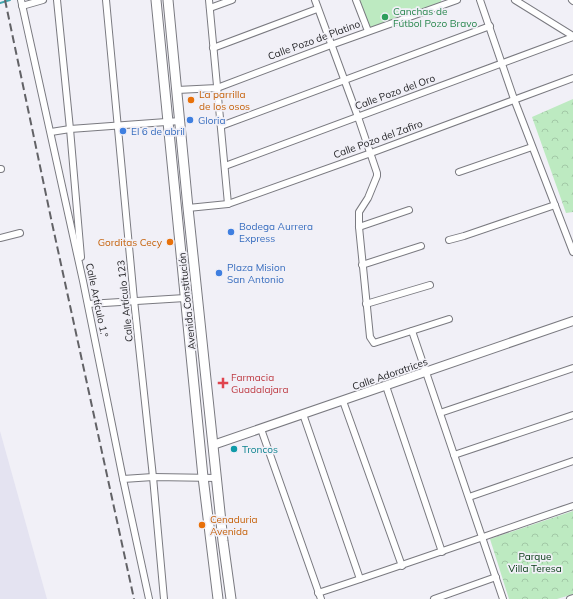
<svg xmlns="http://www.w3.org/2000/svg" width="573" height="599" viewBox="0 0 573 599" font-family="Mulish,sans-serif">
	<defs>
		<pattern id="park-crowns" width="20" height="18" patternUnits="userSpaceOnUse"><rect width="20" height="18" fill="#bdeac1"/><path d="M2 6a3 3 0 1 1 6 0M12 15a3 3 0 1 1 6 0" fill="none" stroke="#a2c8a6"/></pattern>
	</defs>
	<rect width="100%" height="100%" fill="#f1f0f7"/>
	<path fill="#e4e3f1" d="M0 431 38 567 47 599H0Z"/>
	<g fill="url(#park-crowns)">
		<path d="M573 99V212L566 213 532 117Z"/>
		<path d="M573 511V594L557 599H509L490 539Z"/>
	</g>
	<path fill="#bdeac1" d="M357 0H441L442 4 369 31Z"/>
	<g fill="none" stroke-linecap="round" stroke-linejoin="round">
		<path stroke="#41a5ad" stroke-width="2" d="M0 3 10 0"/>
		<g stroke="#7a7a80" stroke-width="8">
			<g id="minor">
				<path d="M21 0 83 281 123 479 149 599"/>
				<path d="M57 0 70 129 81 257"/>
				<path d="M106 0 134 300 153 477 164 599"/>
				<path d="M209 0 228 204"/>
				<path d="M315 0 358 117 377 173V176L368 198 359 212V227L370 337 374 343 449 319"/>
				<path d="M356 0 368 31"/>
				<path d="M480 0 514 99 573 252"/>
				<path d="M515 0 573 36"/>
				<path d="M572 0 573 1"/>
				<path d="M22 6 43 0"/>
				<path d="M210 8 232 0"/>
				<path d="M213 48 317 9"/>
				<path d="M177 90 217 88 331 45 457 0"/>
				<path d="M221 126 490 26"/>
				<path d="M51 132 70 129 180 121"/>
				<path d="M225 166 573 37"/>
				<path d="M0 169H1"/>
				<path d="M459 172 532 147"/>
				<path d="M188 208 228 204 371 153 573 78"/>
				<path d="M359 227 409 210"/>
				<path d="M0 238 20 233"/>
				<path d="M449 240 464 236 555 205"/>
				<path d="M362 265 421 246"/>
				<path d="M88 304 185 298"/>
				<path d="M366 304 430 285"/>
				<path d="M412 331 503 599"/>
				<path d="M386 386 442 552"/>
				<path d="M343 401 402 566"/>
				<path d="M440 413 573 368"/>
				<path d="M303 414 360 579"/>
				<path d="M261 429 321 599"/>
				<path d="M454 455 573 415"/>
				<path d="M123 479 153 477 217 478"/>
				<path d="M469 497 573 461"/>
				<path d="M318 593C404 565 488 535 573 506"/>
				<path d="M434 599 496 577"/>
				<path d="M570 599 573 598"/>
			</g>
		</g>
		<g stroke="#7a7a80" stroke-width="10">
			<path id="tertiary" d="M213 445 573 321"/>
		</g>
		<g stroke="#7a7a80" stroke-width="11">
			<g id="secondary">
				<path d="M156 0 203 477 218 599"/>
				<path d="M168 0 188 208 223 541 231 599"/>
			</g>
		</g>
		<use href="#minor" stroke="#fff" stroke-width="6"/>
		<use href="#tertiary" stroke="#fff" stroke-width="8"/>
		<use href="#secondary" stroke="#fff" stroke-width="9"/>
		<path stroke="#626266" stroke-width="2" stroke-dasharray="8 4" stroke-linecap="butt" d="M5 0 52 223 134 599"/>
	</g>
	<circle fill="#2e9e5b" stroke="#f1f0f7" stroke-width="1.5" cx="385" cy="17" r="4"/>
	<g fill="#e8710a" stroke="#f1f0f7" stroke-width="1.5">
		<circle cx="191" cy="100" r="4"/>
		<circle cx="170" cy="242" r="4"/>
		<circle cx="202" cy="525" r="4"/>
	</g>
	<g fill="#3f7fe0" stroke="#f1f0f7" stroke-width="1.5">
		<circle cx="190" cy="120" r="4"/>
		<circle cx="123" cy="131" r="4"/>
		<circle cx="231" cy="232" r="4"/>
		<circle cx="219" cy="273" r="4"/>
	</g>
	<path fill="#e0444e" stroke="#f1f0f7" stroke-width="1.5" d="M221 377h4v4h4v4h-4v4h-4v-4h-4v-4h4z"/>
	<circle fill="#0f9aa8" stroke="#f1f0f7" stroke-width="1.5" cx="234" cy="449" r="4"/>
	<g text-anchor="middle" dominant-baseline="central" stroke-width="3.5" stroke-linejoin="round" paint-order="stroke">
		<g font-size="10" fill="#27864d" stroke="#f1f0f7" text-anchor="start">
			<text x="393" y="11">Canchas de<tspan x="393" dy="12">Fútbol Pozo Bravo</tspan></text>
		</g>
		<g font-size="10" fill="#232326" stroke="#f1f0f7">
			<text transform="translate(314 40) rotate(-20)">Calle Pozo de Platino</text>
			<text transform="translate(395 92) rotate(-20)">Calle Pozo del Oro</text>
			<text transform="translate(378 139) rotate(-20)">Calle Pozo del Zafiro</text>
			<text transform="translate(97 300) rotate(78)">Calle Artículo 1.º</text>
			<text transform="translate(125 301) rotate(-96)">Calle Artículo 123</text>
			<text transform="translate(187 301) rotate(-96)">Avenida Constitución</text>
			<text transform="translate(390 374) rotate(-19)">Calle Adoratrices</text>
		</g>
		<g font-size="10" fill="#c56008" stroke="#f1f0f7" text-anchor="start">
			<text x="199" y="94">La parrilla<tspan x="199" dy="12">de los osos</tspan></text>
			<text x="162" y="242" text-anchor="end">Gorditas Cecy</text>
			<text x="210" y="519">Cenaduria<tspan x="210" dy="12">Avenida</tspan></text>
		</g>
		<g font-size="10" fill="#366cbe" stroke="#f1f0f7" text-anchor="start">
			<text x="198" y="120">Gloria</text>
			<text x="131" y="131">El 6 de abril</text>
			<text x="239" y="226">Bodega Aurrera<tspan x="239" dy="12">Express</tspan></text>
			<text x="227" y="267">Plaza Mision<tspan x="227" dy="12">San Antonio</tspan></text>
		</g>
		<g font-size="10" fill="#be3a42" stroke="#f1f0f7" text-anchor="start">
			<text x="231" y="377">Farmacia<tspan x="231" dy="12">Guadalajara</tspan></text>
		</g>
		<g font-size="10" fill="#0d838f" stroke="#f1f0f7" text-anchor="start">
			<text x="242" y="449">Troncos</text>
		</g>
		<g font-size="10" fill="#00370f" stroke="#f1f0f7">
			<text x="535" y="556">Parque<tspan x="535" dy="12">Villa Teresa</tspan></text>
		</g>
	</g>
</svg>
